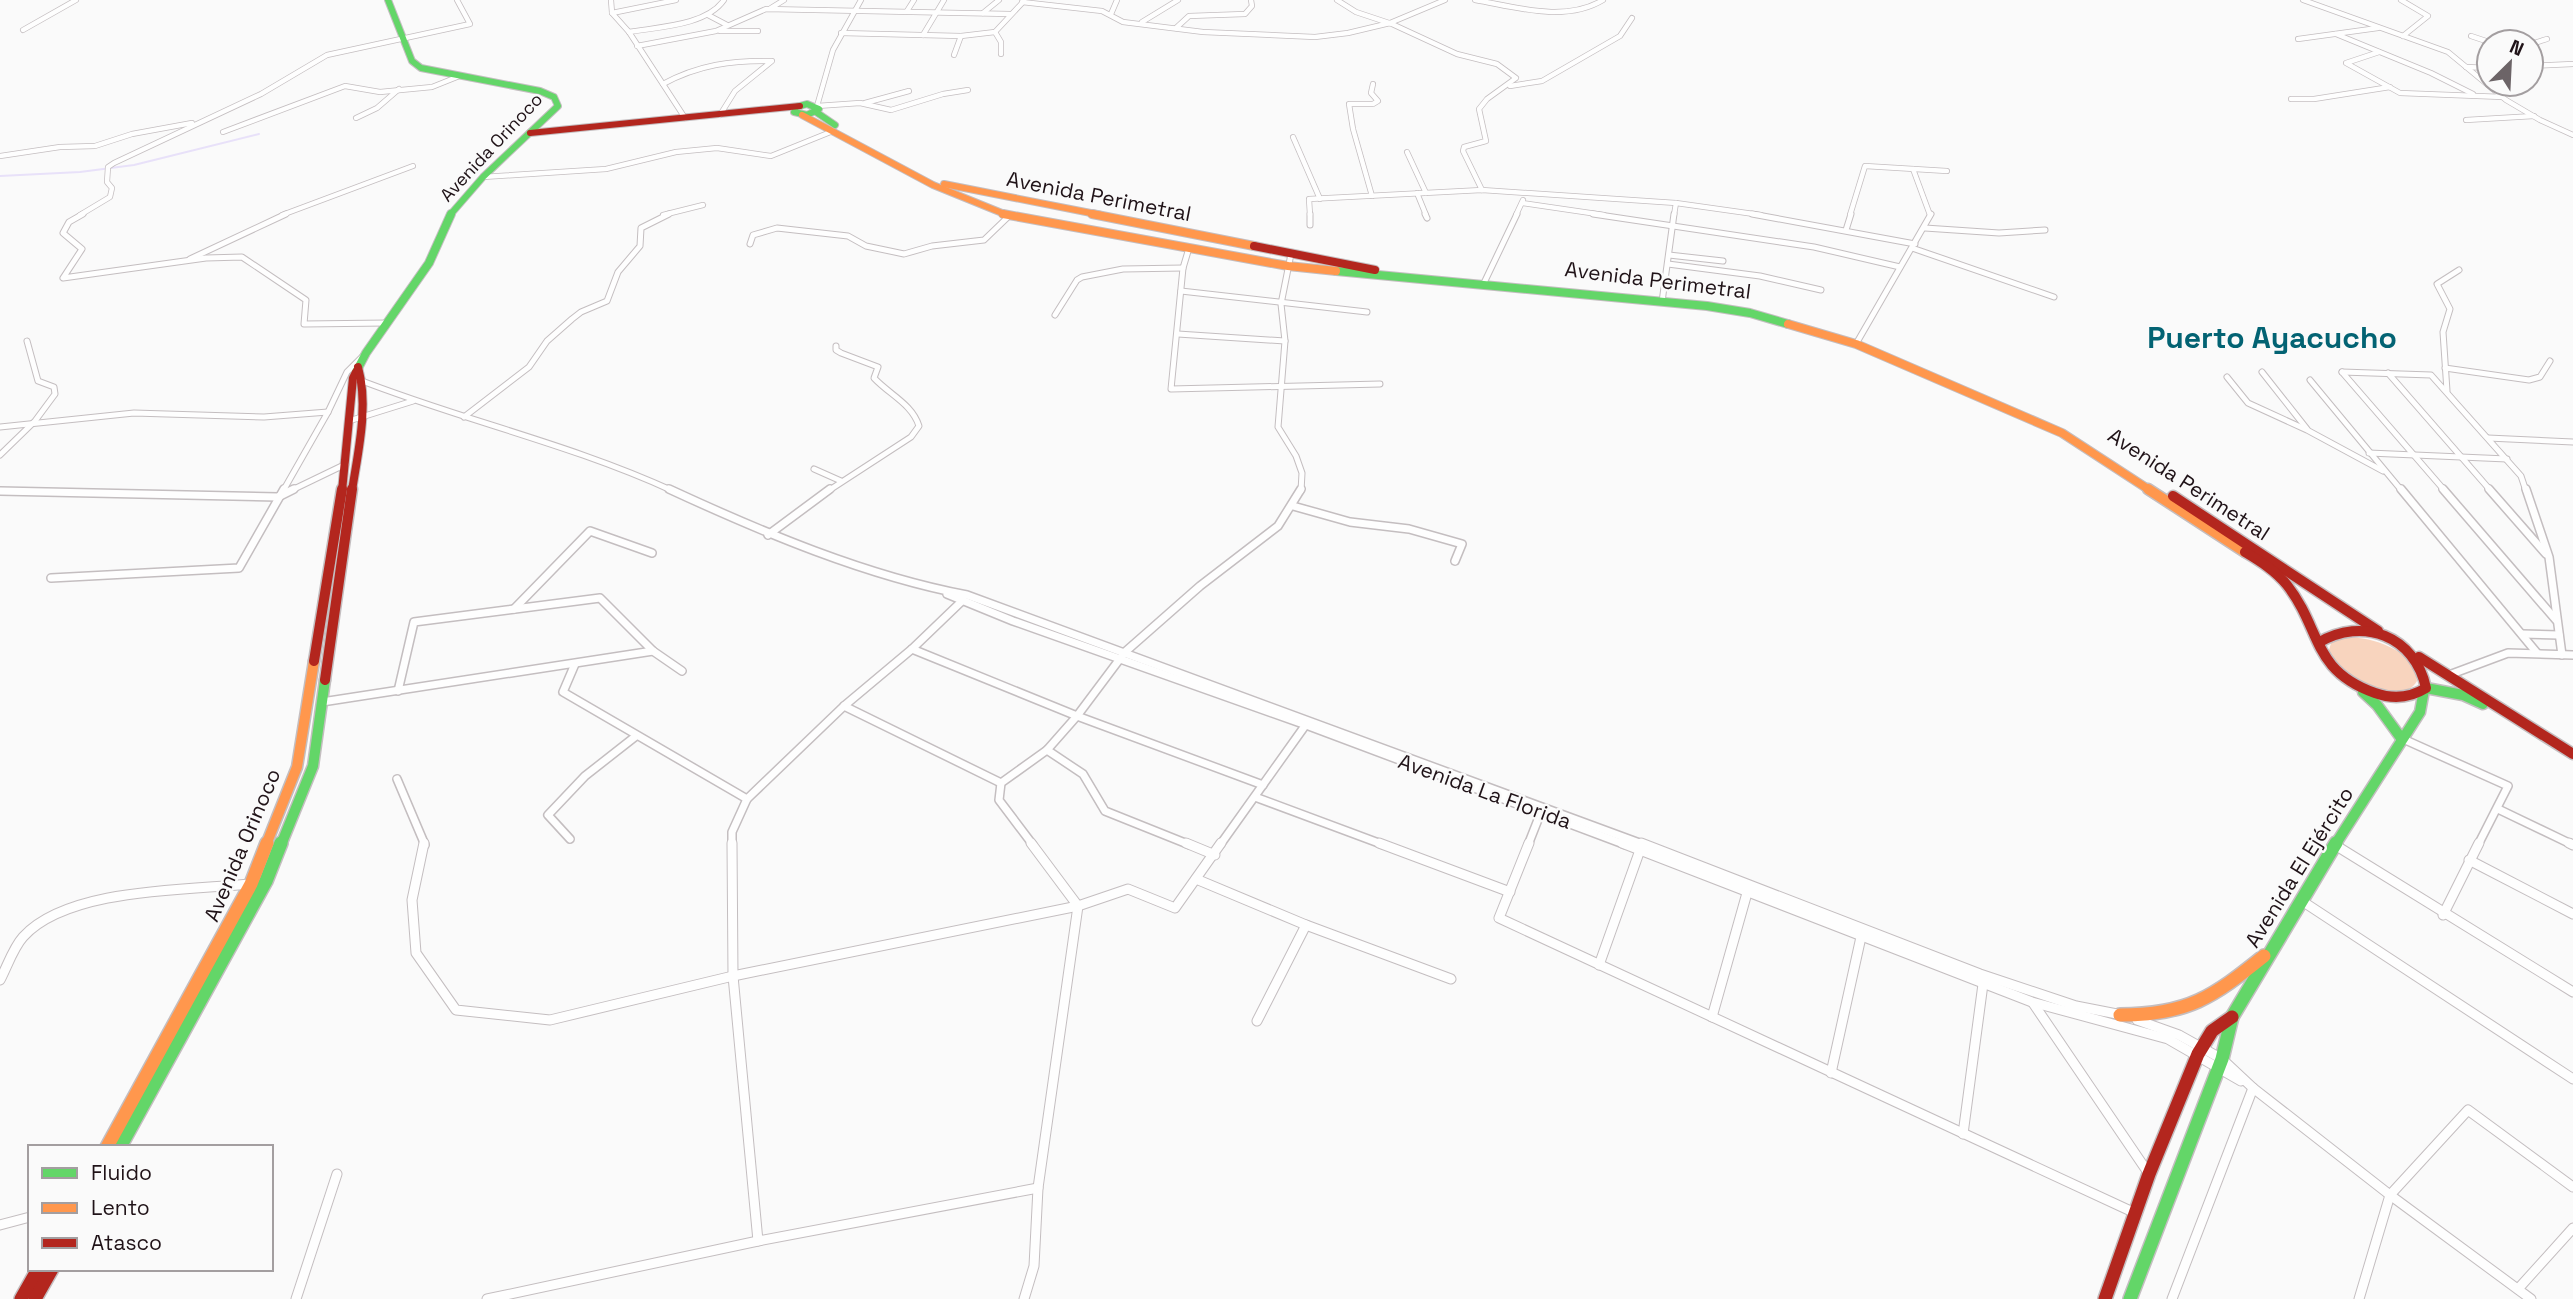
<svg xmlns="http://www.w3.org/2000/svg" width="2573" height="1299" viewBox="0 0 2573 1299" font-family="'Space Grotesk',sans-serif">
	<rect width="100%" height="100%" fill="#fafafa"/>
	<path fill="#f8d4be" d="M2343 637C2370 636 2415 649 2417 681 2403 706 2352 684 2337 668 2333 664 2330 658 2328 654L2331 643Z"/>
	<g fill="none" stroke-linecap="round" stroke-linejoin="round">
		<path stroke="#e8e1f9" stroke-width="2" d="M0 176 80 172 134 165 259 134"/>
		<g stroke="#c4bec0" stroke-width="6">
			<g id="street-far3">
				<path d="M611 0 612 13 629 32 685 118"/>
				<path d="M861 0 833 50 817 106 860 103 891 110 943 94 968 90"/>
				<path d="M1337 0 1356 12 1392 24 1457 54 1497 64 1516 78 1487 99 1479 109 1486 141 1464 147 1463 151 1482 190"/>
				<path d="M1475 0C1516 7 1565 23 1603 0"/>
				<path d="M2303 0 2448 52 2506 100 2540 120 2573 135"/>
				<path d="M2401 0 2428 16 2403 36"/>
				<path d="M1022 2 1102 11 1123 22 1203 32 1315 37 1348 33 1390 23 1445 0"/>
				<path d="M771 8 784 0"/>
				<path d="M907 11 914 0"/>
				<path d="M612 13 676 0"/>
				<path d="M983 13 999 0"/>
				<path d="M1111 14 1117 0"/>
				<path d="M708 15 727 25"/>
				<path d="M1142 22 1178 0"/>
				<path d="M1176 28 1189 16 1245 14 1252 6 1251 0"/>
				<path d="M23 30 76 0"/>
				<path d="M720 31H758"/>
				<path d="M629 32C657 27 706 26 724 0"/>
				<path d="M841 33 961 36 995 32"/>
				<path d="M2336 34 2431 73 2473 94"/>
				<path d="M923 35 944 0"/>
				<path d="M2471 36 2489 42"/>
				<path d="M2298 39 2378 28"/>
				<path d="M2531 44 2547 39"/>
				<path d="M637 46 716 31 766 9 1010 14"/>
				<path d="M2379 52 2346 63 2400 93 2503 97"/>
				<path d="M1001 54V42L995 32 1024 1"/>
				<path d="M954 55 961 36"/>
				<path d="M2531 66 2573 64"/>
				<path d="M2466 67 2489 68"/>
				<path d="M663 84C698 65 732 60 772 61L735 91 720 115"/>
				<path d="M1510 86 1542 81 1620 36 1632 18"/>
				<path d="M2291 99H2314L2390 87"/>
				<path d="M865 103 909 91"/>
				<path d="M356 118 377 108 399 89"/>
				<path d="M2466 120 2534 116"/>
				<path d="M223 132 345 86 380 92 432 87 457 77"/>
				<path d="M1293 137 1320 199"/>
				<path d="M1407 152 1426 193"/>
				<path d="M0 156 60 147 95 146 132 134 192 123"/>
				<path d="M1913 169 1930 215"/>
				<path d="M483 177 606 169 676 152 717 148 771 156 833 131"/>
				<path d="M1417 193 1426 215"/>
				<path d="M1372 196 1353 129 1349 104H1373L1378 101 1371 93 1373 84"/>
				<path d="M1522 203 1604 215"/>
				<path d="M80 215 110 197 112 188 107 182 108 167 114 163 261 94 327 55 470 24 457 0"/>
				<path d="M282 215 413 166"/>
				<path d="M663 215 703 205"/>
				<path d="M1310 215 1309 199 1482 190 1676 203 1761 215"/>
				<path d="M1516 215 1523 200"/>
				<path d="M1674 215 1676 203"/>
				<path d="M1850 215 1865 166 1947 171"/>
			</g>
		</g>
		<g stroke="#c4bec0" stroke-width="7">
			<g id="street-far2">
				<path d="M83 214 69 222 63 233 82 249 63 278 206 258 242 257 306 300 304 324 387 323"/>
				<path d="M1310 214V225"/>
				<path d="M1425 214 1427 218"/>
				<path d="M1593 214 1814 247 1900 267"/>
				<path d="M1752 214 1915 244"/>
				<path d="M1925 228 1999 233 2045 230"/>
				<path d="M1846 230 1851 214"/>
				<path d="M750 244 753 235 777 228 848 236 866 246 904 254 932 246 984 240 1009 216"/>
				<path d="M1189 248 1183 268 1171 389 1380 384"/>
				<path d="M1912 248 2054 297"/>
				<path d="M1291 254 1281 304 1285 341 1278 427 1296 456 1302 473 1301 491"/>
				<path d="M1669 255 1723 261"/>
				<path d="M190 259 286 214"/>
				<path d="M1668 264 1760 276 1821 290"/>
				<path d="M1483 285 1517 214"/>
				<path d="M1181 291 1367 312"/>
				<path d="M1662 302 1674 214"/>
				<path d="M1055 315 1077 280 1082 277 1123 269 1183 268"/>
				<path d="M1178 334 1285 341"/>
				<path d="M1856 344 1931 214"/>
				<path d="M2445 368 2529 380 2540 377 2550 361"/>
				<path d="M2262 372 2307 429"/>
				<path d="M2342 372 2431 375 2521 476 2526 491"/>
				<path d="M2342 372 2445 491"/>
				<path d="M2388 373 2491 491"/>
				<path d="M2227 377 2248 403 2307 430 2383 471"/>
				<path d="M357 379C461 420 571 444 673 491"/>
				<path d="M2310 380 2402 491"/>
				<path d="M2447 391 2443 332 2450 309 2437 284 2459 270"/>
				<path d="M464 417 529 367 547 341 572 319 581 312 607 301 618 272 640 246 641 228 669 214"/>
				<path d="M352 420 413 401"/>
				<path d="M0 427 134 413 264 417 328 412"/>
				<path d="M2488 438 2573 442"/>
				<path d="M2369 453 2507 459"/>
				<path d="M0 455 35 421 55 394 54 387 38 381 27 341"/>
				<path d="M814 469 841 481"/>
				<path d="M283 491 328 412 347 372 363 356"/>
				<path d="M290 491 346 464"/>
				<path d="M828 491 911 437 919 426C912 404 890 395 874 378L878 367 841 353 836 350V346"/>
			</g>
		</g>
		<g stroke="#c4bec0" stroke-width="10">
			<g id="street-far1">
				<path d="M669 489C762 532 866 576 967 595L1645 845"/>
				<path d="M2401 489 2537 653"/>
				<path d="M2443 489 2556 620"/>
				<path d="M2489 489 2546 554"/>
				<path d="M2526 489 2549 557 2562 655"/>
				<path d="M0 491 278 497 294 489"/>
				<path d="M1293 506 1350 522 1409 529 1462 544 1455 561"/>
				<path d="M768 535 830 489"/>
				<path d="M51 578 239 568 284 489"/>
				<path d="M947 594 1013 621 1306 725 1626 845"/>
				<path d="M514 609 590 531 652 553"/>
				<path d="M2522 634 2559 635"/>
				<path d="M912 649 1077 716 1263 785"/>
				<path d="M575 664 563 692 747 799"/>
				<path d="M2449 675 2508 653 2573 655"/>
				<path d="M398 691 414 622 600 598 653 651 682 671"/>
				<path d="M322 702 653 651"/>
				<path d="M844 706 1001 783"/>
				<path d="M2401 738 2508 786 2478 845"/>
				<path d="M1047 750 1083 774 1105 811 1190 845"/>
				<path d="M397 779 425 845"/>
				<path d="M1255 797 1384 845"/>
				<path d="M2498 809 2573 845"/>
				<path d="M570 839 548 815 585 776 636 736"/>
				<path d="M732 845V832L747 799 844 706 912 649 963 600"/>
				<path d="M1033 845 999 800 1001 783 1047 750 1077 716 1125 652 1200 586 1278 526 1301 489"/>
				<path d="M1220 845 1307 723"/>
				<path d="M1528 845 1541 812"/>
			</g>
		</g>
		<g stroke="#c4bec0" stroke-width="11">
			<g id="street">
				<path d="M424 843 412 900 416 953 456 1010 550 1020 733 976 1078 906 1128 889 1175 908 1221 843"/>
				<path d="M732 843 733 976 758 1241"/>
				<path d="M1186 843 1215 855"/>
				<path d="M1379 843 1510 892"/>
				<path d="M1529 843 1499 918 2135 1213"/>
				<path d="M1622 843 2032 1002 2168 1039 2241 1081"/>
				<path d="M1641 843 1980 974 2076 1006 2122 1015"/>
				<path d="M2569 843 2573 845"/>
				<path d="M2335 845 2573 992"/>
				<path d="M2469 860 2573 914"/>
				<path d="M1196 879 1306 925 1451 979"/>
				<path d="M2302 901 2573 1079"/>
				<path d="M2443 915 2479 843"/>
				<path d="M1599 965 1640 850"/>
				<path d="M0 980C7 967 13 948 23 937 67 888 187 890 250 884"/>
				<path d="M2033 1003 2149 1174"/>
				<path d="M1712 1017 1747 893"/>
				<path d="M2137 1020 2179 1035 2222 1059 2253 1088 2390 1195 2531 1299"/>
				<path d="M1257 1021 1306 925"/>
				<path d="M1831 1073 1861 937"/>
				<path d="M1963 1134 1983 984"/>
				<path d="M0 1225 30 1217"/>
				<path d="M2518 1289 2573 1228"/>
				<path d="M296 1299 337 1174"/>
				<path d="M487 1299 758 1241 1038 1188"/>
				<path d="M1024 1299 1034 1266 1038 1188 1078 906 1031 843"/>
				<path d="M2172 1299 2253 1088"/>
				<path d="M2359 1299 2390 1195 2468 1110 2573 1187"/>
			</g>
		</g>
		<g stroke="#c4bec0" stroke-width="8">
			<g id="fast-far3">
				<path d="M388 0 412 61 421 68 540 91 554 97 558 106 483 177 450 215"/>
				<path d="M807 104 819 109 807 115 794 112 796 107Z"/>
				<path d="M816 112 835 125"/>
			</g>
		</g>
		<g stroke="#c4bec0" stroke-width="10">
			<g id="fast-far2">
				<path d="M1336 271 1707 306 1750 313 1788 324"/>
				<path d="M356 372 366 353 429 263 451 214"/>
			</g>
		</g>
		<g stroke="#c4bec0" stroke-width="13">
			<g id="fast-far1">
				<path d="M2426 688 2463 695 2483 704"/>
				<path d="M2363 692 2377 705 2401 738"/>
				<path d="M281 845 313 766 325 680"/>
				<path d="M2335 845 2420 712 2424 690"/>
			</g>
		</g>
		<g stroke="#c4bec0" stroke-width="16">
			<g id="fast">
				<path d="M120 1147 266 881 281 843"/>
				<path d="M2130 1299 2222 1059 2232 1017 2336 843"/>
			</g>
		</g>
		<g stroke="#c4bec0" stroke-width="8">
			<g id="slow-far3">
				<path d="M802 115 933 185 1007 215"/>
				<path d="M944 184 1101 215"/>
			</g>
		</g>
		<g stroke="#c4bec0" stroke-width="10">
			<g id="slow-far2">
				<path d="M1003 214 1288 266 1336 271"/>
				<path d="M1092 214 1254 246"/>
				<path d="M1788 324 1856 344 2062 433 2151 491"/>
			</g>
		</g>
		<g stroke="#c4bec0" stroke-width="13">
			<g id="slow-far1">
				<path d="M2148 489 2245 552"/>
				<path d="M266 845 297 767 314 661"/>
			</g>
		</g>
		<g stroke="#c4bec0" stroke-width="16">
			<g id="slow">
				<path d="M2120 1015C2188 1015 2213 997 2264 956"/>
				<path d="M107 1147 251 884 267 843"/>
			</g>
		</g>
		<g stroke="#c4bec0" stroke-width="8">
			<path id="jam-far3" d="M530 133 800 106"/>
		</g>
		<g stroke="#c4bec0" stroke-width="10">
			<g id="jam-far2">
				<path d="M1254 246 1375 270"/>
				<path d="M342 491 353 378 356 372"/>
				<path d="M352 491C358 451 369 407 358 367"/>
			</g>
		</g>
		<g stroke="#c4bec0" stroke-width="13">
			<g id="jam-far1">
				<path d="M2173 496 2378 631"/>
				<path d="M2245 552C2260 561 2276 571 2287 585 2322 630 2311 670 2375 693 2392 699 2410 698 2426 688 2415 636 2363 616 2318 643"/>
				<path d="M2419 657 2573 754"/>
				<path d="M314 661 342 489"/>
				<path d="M325 680 352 489"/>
			</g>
		</g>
		<g stroke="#c4bec0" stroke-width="16">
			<g id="jam">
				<path d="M21 1299 38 1269"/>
				<path d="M35 1299 52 1269"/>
				<path d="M2105 1299 2149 1174 2198 1054 2212 1031 2232 1017"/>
			</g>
		</g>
		<use href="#street-far3" stroke="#fefefe" stroke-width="4.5"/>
		<use href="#street-far2" stroke="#fefefe" stroke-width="5"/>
		<use href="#street-far1" stroke="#fefefe" stroke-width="7"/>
		<use href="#street" stroke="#fefefe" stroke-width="9"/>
		<use href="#fast-far3" stroke="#63d668" stroke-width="6"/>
		<use href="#fast-far2" stroke="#63d668" stroke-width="8"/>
		<use href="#fast-far1" stroke="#63d668" stroke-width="10"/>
		<use href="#fast" stroke="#63d668" stroke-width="13"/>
		<use href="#slow-far3" stroke="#ff974d" stroke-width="6"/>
		<use href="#slow-far2" stroke="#ff974d" stroke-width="8"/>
		<use href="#slow-far1" stroke="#ff974d" stroke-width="10"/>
		<use href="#slow" stroke="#ff974d" stroke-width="13"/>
		<use href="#jam-far3" stroke="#b3261e" stroke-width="6"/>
		<use href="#jam-far2" stroke="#b3261e" stroke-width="8"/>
		<use href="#jam-far1" stroke="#b3261e" stroke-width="10"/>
		<use href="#jam" stroke="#b3261e" stroke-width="13"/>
	</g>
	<g text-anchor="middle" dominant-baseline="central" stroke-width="5" stroke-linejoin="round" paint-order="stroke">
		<g font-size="18" fill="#201318" stroke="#fafafa">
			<text transform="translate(491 147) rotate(-47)">Avenida Orinoco</text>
		</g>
		<g font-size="21" fill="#201318" stroke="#fafafa">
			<text transform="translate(1099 196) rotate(11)">Avenida Perimetral</text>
			<text transform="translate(1658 280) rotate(7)">Avenida Perimetral</text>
			<text transform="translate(2189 484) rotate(33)">Avenida Perimetral</text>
			<text transform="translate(1485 791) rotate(20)">Avenida La Florida</text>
			<text transform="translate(242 845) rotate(-67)">Avenida Orinoco</text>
			<text transform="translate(2299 867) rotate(-58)">Avenida El Ejército</text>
		</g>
		<g font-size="30" font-weight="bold" fill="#036373" stroke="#fafafa">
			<text x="2272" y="337">Puerto Ayacucho</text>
		</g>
	</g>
	<rect x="28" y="1145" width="245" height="126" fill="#fafafa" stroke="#a39ea0" stroke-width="2"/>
	<rect x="42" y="1168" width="35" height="10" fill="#63d668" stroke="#a39ea0" stroke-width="2"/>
	<text x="91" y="1180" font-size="21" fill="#201318">Fluido</text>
	<rect x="42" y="1203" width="35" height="10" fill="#ff974d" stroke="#a39ea0" stroke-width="2"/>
	<text x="91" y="1215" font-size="21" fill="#201318">Lento</text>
	<rect x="42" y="1238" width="35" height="10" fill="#b3261e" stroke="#a39ea0" stroke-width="2"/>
	<text x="91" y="1250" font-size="21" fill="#201318">Atasco</text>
	<g transform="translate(2510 63) rotate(24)"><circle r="33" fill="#fafafa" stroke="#a39ea0" stroke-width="2"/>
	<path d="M0-5L12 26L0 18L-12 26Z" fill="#6c6467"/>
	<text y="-10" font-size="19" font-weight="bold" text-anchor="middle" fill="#201318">N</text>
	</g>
</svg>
